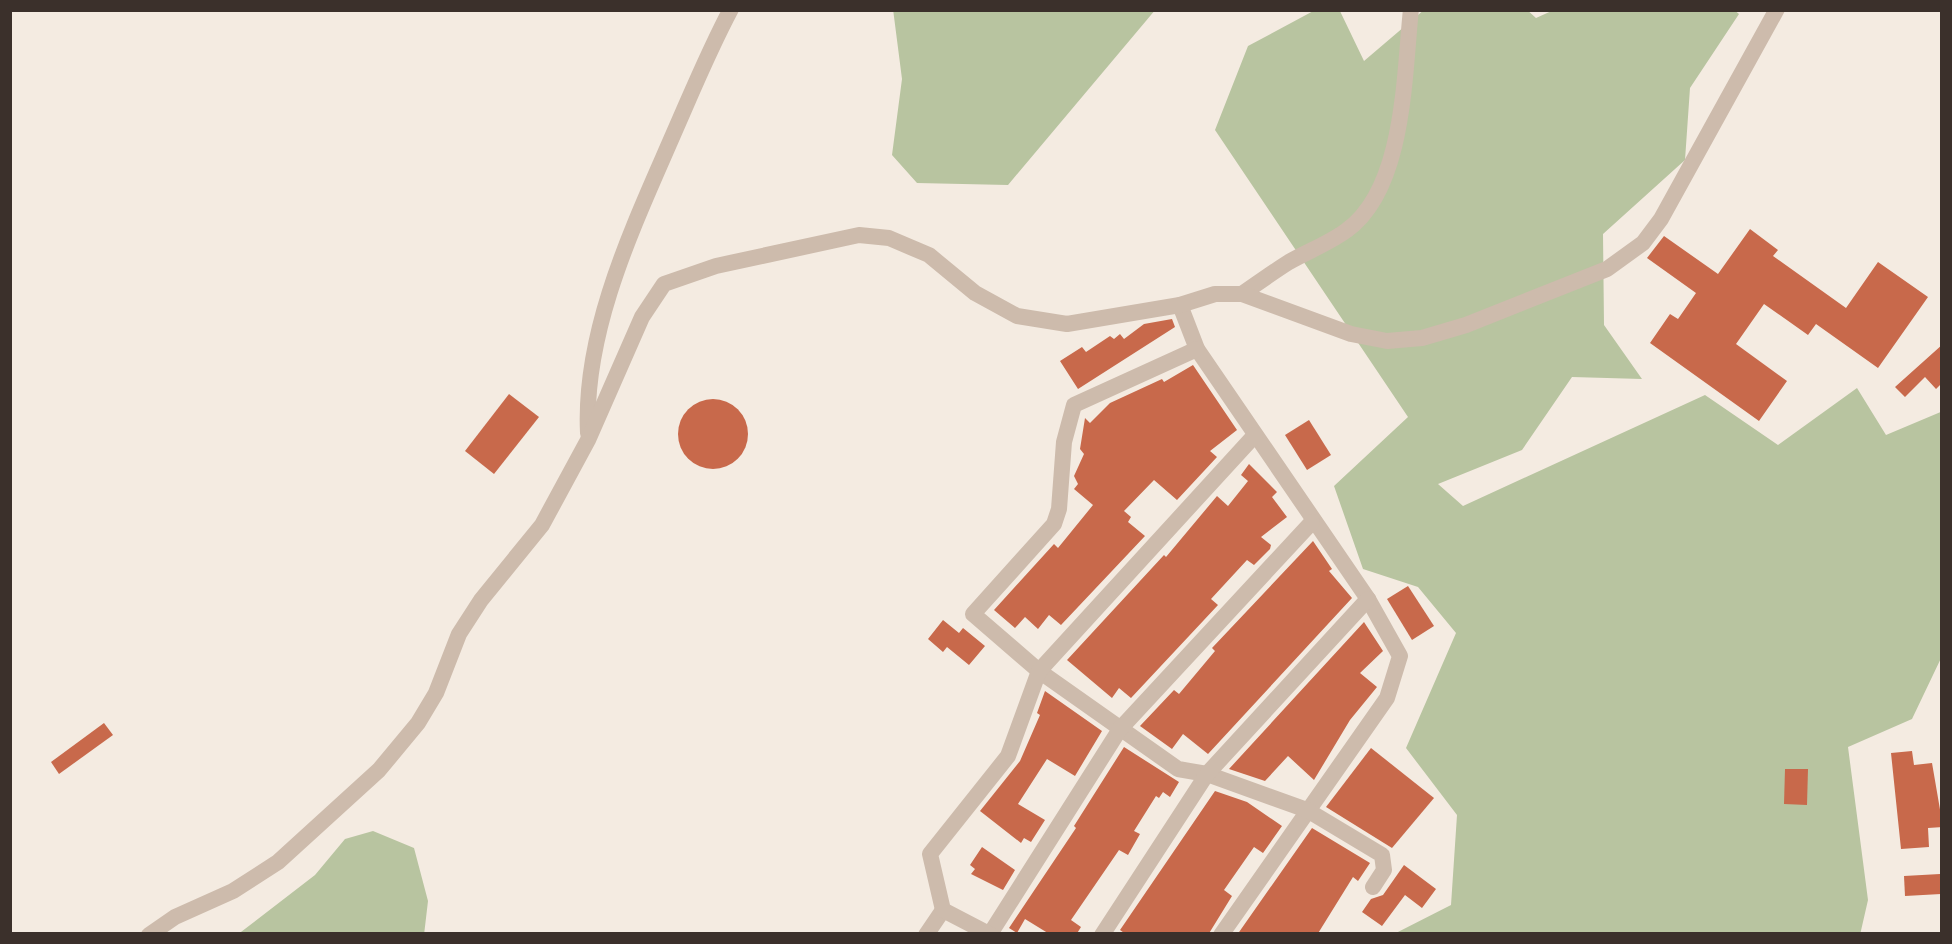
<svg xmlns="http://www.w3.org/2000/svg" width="1952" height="944" viewBox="0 0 1952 944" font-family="'Alegreya Sans',sans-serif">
	<rect width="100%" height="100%" fill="#f4ebe1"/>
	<g fill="#b8c4a0">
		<path d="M893 9H1156L1008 185 917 183 892 155 902 79Z"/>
		<path d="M1317 9H1339L1364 61 1425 9H1526L1536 18 1556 9H1733L1739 14 1690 88 1685 160 1603 234 1604 325 1642 379 1572 377 1522 450 1438 484 1463 506 1705 395 1778 445 1857 388 1886 435 1943 411V654L1912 719 1848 747 1868 900 1860 935H1392L1451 905 1457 815 1406 748 1456 633 1418 587 1363 569 1334 486 1408 417 1215 130 1248 46Z"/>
		<path d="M373 831 414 848 428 901 424 935H237L315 875 345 839Z"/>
	</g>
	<g fill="#c8694b">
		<path d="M1750 229 1778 250 1773 256 1846 308 1878 262 1928 297 1878 368 1816 324 1808 335 1764 304 1736 344 1787 381 1759 421 1650 343 1670 314 1678 319 1696 293 1647 258 1664 236 1718 274Z"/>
		<path d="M1172 319 1175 327 1078 389 1060 361 1082 347 1086 352 1110 336 1114 339 1120 334 1124 339 1144 324Z"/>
		<path d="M1943 344V382L1936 389 1925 377 1905 397 1895 387Z"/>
		<path d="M1193 365 1237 430 1210 451 1217 457 1177 500 1154 480 1124 511 1131 517 1128 522 1145 536 1061 625 1049 615 1038 629 1025 617 1015 628 994 610 1054 544 1058 548 1093 505 1074 489 1078 484 1074 476 1084 454 1080 449 1085 418 1090 423 1110 403 1162 379 1164 382Z"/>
		<path d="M509 394 539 417 494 474 465 451Z"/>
		<circle cx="713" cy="434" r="35"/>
		<path d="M1309 420 1331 455 1307 470 1285 435Z"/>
		<path d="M1249 464 1277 492 1272 497 1287 517 1261 537 1271 545 1270 549 1254 565 1247 560 1211 599 1218 605 1131 698 1119 688 1112 698 1067 660 1164 555 1166 557 1217 496 1228 506 1248 481 1241 475Z"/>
		<path d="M1313 541 1332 569 1329 571 1352 598 1208 754 1183 734 1172 749 1140 726 1174 690 1179 694 1215 651 1212 648Z"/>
		<path d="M1408 586 1434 626 1412 640 1387 599Z"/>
		<path d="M943 620 959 633 963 628 985 646 969 665 947 647 943 652 928 639Z"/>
		<path d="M1364 622 1383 651 1360 673 1377 687 1350 720 1314 780 1288 756 1265 781 1229 769Z"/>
		<path d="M1045 691 1102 731 1075 776 1047 759 1018 804 1045 820 1031 842 1024 838 1021 843 980 811 1020 761 1040 715 1037 713Z"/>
		<path d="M104 723 113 735 59 774 51 762Z"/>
		<path d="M1124 747 1179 782 1170 797 1163 792 1159 798 1156 796 1134 831 1140 834 1128 855 1119 850 1071 920 1081 927 1076 935H1051L1025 919 1017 933 1009 928 1076 828 1074 826Z"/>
		<path d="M1371 748 1434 798 1392 848 1326 807Z"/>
		<path d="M1912 751 1914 765 1932 763 1943 827 1928 828 1929 847 1901 849 1891 753Z"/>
		<path d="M1785 769H1808L1807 805 1784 804Z"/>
		<path d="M1215 791 1247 802 1282 826 1263 853 1254 847 1224 890 1232 896 1208 935H1127L1120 930Z"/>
		<path d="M1312 828 1370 863 1358 881 1353 877 1317 935H1237Z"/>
		<path d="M982 847 1015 870 1003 890 971 874 975 869 970 865Z"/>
		<path d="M1404 865 1436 889 1422 908 1405 895 1382 926 1362 912 1371 899 1383 895Z"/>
		<path d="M1940 874 1941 894 1905 896 1904 876Z"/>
	</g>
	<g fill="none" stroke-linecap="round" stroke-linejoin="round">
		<g stroke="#cdbbac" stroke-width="16">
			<path d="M1242 294C1258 283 1273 272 1289 262 1308 251 1330 243 1347 230 1405 188 1404 74 1411 9"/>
			<path d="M1180 305 1197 349 1368 599 1400 656 1387 698 1221 935"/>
			<path d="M1197 349 1074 405 1064 442 1059 509 1054 524 973 614 1039 671 1178 769 1207 774 1307 810 1382 855 1384 870 1373 887"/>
			<path d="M588 433C583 331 633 227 673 135 692 92 709 50 731 9"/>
			<path d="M990 934 1120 729 1312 522"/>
			<path d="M149 935 175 917 233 891 278 862 379 770 418 723 436 693 459 634 481 600 542 525 588 440 642 317 664 284 716 266 859 235 889 238 929 255 975 293 1017 316 1067 324 1180 305 1215 294H1242L1351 334 1387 341 1422 338 1466 325 1607 269 1643 243 1661 219 1777 9"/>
			<path d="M926 935 943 910"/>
			<path d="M991 935 943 910 930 854 1008 756 1039 671 1255 435"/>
			<path d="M1102 935 1207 774 1368 599"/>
		</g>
	</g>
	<rect width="1952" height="944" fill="none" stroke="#3b302b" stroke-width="24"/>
</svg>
